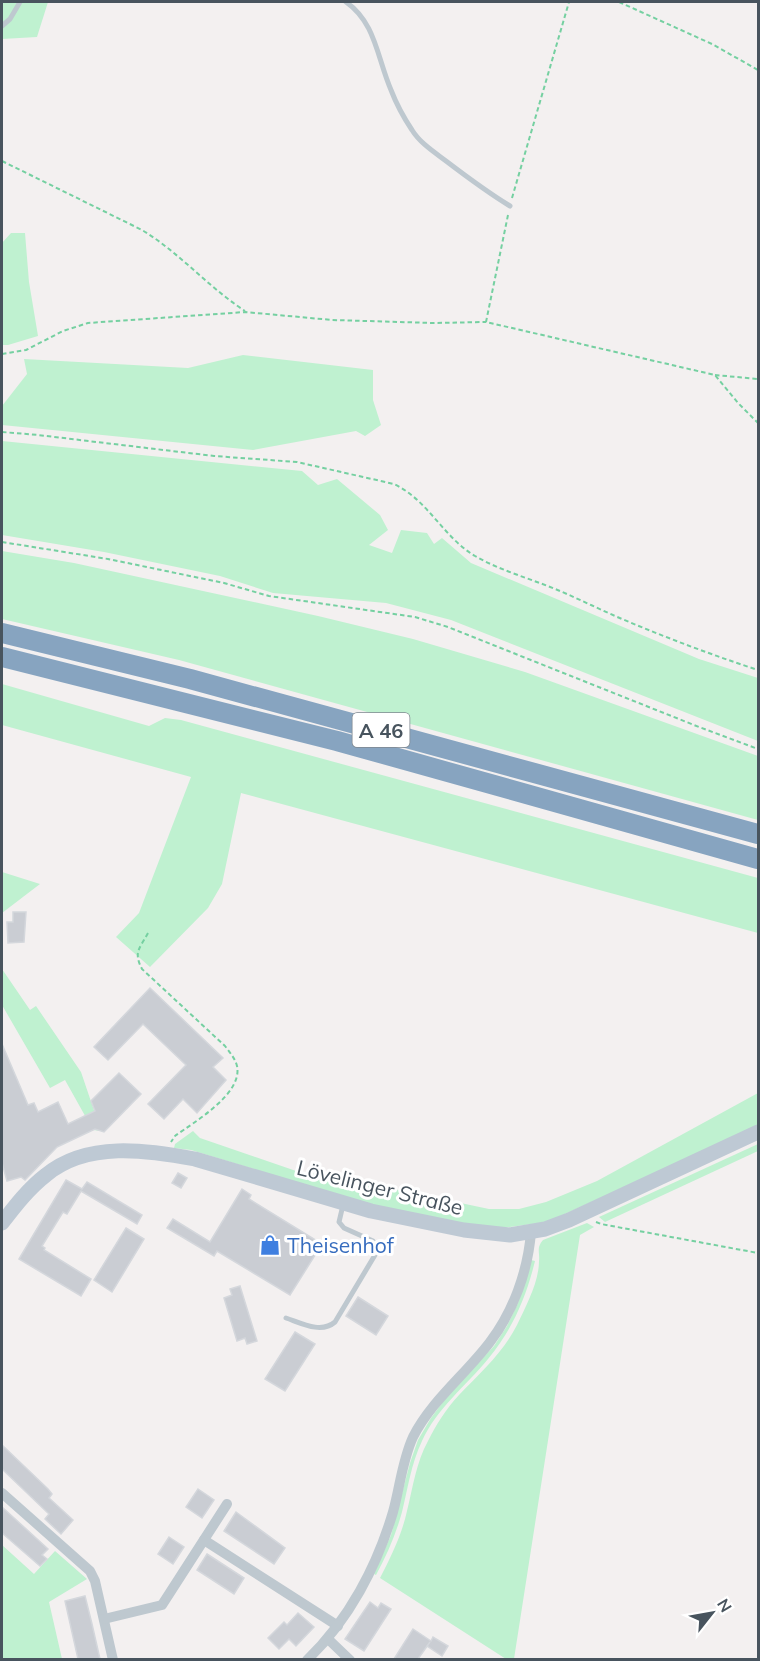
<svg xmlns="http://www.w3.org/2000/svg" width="760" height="1661" viewBox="0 0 760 1661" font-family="Mulish,sans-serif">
	<rect width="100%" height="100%" fill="#f3f0f0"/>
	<g fill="#bff1d0">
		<path d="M2 2H48L37 37 2 39Z"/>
		<path d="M11 233H25L29 282 38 336 8 345H2V243Z"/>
		<path d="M243 355 373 370V400L381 425 365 436 356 431 253 450 2 425V406L27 374 24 359 188 368Z"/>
		<path d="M2 441 302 471 318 485 337 479 380 515 388 530 369 545 392 553 401 530 427 533 434 544 442 538 471 563 699 659 758 678V741L451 620 386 603 273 593 220 576 104 552 2 535Z"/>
		<path d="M2 551 74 563 318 616 413 639 525 672 758 756V820L179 660 2 619Z"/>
		<path d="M2 684 149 726 165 718 181 720 758 878V933L241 793 222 884 208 908 150 967 116 937 139 913 191 777 2 725Z"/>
		<path d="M2 872 40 884 2 913Z"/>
		<path d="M2 969 30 1010 36 1006 81 1072 101 1131 93 1130 65 1080 50 1088 2 1005Z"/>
		<path d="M758 1093V1127L547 1222 502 1228 466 1224 372 1205 191 1150 174 1148 175 1144 193 1131 200 1138 299 1172 328 1175 489 1209H519L546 1202 597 1181Z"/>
		<path d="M758 1144V1151L605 1222 599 1217Z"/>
		<path d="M587 1223 594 1227 580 1235 514 1659H506L380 1578C391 1557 402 1534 407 1511 413 1487 416 1463 428 1441 436 1425 446 1409 459 1395 480 1373 503 1353 517 1325 526 1306 539 1282 539 1261 540 1252 536 1248 543 1240Z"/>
		<path d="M531 1260 535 1261C526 1298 512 1330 488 1359 465 1387 437 1408 422 1441 411 1464 408 1488 402 1512 396 1534 387 1555 376 1575L374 1574 391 1535 410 1463 418 1440 431 1418 448 1395 494 1346 507 1326 518 1303Z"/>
		<path d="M2 1545 34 1574 55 1551 87 1579 49 1602 62 1659H2Z"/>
	</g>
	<g fill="#cacdd3" stroke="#d4d7dc" stroke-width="1.5">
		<path d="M13 912H26L24 942 8 943 7 922H13Z"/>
		<path d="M150 988 223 1058 213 1067 226 1080 197 1113 183 1099 164 1119 148 1104 186 1065 143 1024 108 1060 94 1047Z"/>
		<path d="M2 1044 28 1105 34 1103 38 1112 58 1102 68 1124 95 1111 91 1101 119 1073 141 1094 104 1132 95 1129 57 1147 25 1180 21 1177 7 1181 2 1163Z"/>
		<path d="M178 1173 187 1178 181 1188 172 1183Z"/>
		<path d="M66 1180 82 1189 87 1182 142 1215 137 1224 81 1191 67 1214 63 1212 42 1246 45 1248 44 1250 91 1279 81 1296 19 1259Z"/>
		<path d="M242 1189 251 1195 249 1199 322 1244 290 1295 217 1251 214 1256 167 1228 173 1219 210 1242Z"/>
		<path d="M126 1228 144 1239 112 1292 94 1280Z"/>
		<path d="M240 1286 257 1341 247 1344 245 1338 237 1341 224 1298 232 1295 230 1289Z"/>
		<path d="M358 1297 388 1316 376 1335 346 1316Z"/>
		<path d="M295 1332 315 1344 285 1391 265 1379Z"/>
		<path d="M2 1445 48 1489 52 1494 49 1498 73 1520 61 1534 45 1519 49 1514 2 1469Z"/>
		<path d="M198 1489 214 1500 202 1518 186 1507Z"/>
		<path d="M2 1507 48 1549 42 1555 47 1559 40 1566 2 1533Z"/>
		<path d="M236 1512 285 1548 274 1564 224 1531Z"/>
		<path d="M169 1537 184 1547 173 1564 158 1554Z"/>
		<path d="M207 1554 244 1578 234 1594 197 1570Z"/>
		<path d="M85 1596 92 1624 100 1659H78L65 1601Z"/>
		<path d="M370 1602 378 1608 381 1603 391 1609 364 1651 345 1639Z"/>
		<path d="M298 1613 314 1627 296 1646 289 1639 279 1649 268 1638 284 1622 287 1625Z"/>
		<path d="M413 1629 431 1641 433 1637 448 1646 442 1656 427 1646 430 1642 418 1659H394Z"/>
	</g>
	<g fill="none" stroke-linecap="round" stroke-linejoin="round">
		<g stroke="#75d0a1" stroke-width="2" stroke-dasharray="4.5 3" stroke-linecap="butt">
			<path d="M619 2 712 44 758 70"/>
			<path d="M2 161 142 230C180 253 208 287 245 311"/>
			<path d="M512 198 569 2"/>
			<path d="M508 215 486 322 715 375 738 403 758 423"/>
			<path d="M2 354 26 350 63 331 88 323 245 312 332 320 434 323 486 322"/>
			<path d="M715 375 758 379"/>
			<path d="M2 432 38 435 214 456 297 462 394 484C428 500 443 537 475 556 501 571 532 579 560 591 581 600 601 610 622 619 667 638 712 655 758 670"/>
			<path d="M2 542 108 559 224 583 269 596 415 617 448 627 699 727 758 749"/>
			<path d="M148 933C140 948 133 952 142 969L225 1046C230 1053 235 1058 237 1066 243 1094 194 1122 175 1136L171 1142"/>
			<path d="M596 1222 601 1224 758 1253"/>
		</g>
		<g stroke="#bec8cf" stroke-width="5">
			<path d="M346 2C376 23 377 58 391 90 396 103 404 118 412 130 420 143 434 152 446 161 467 177 487 192 510 206"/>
			<path d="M2 26 10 19 20 2"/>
			<path d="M286 1318C301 1323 321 1334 335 1322L375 1255 377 1249 373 1241 344 1228 339 1222 343 1205"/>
		</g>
		<g stroke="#bec8cf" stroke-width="10">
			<path d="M2 1493 90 1571 95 1581 113 1660"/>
			<path d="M204 1540 338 1626"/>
			<path d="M104 1619 162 1605 227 1504"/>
			<path d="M328 1639 350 1660"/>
			<path d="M307 1660C349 1620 377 1566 393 1512 400 1487 402 1461 413 1437 432 1400 465 1375 490 1342 513 1312 528 1271 531 1232"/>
		</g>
		<path stroke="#bec9d4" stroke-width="15" d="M2 1223C15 1206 29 1188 46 1175 87 1141 147 1150 195 1159L371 1211 464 1230 510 1235 545 1229 569 1220 758 1132"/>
		<g stroke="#87a4c0" stroke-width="20">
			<path d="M2 633 190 679 758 834"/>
			<path d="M2 657 337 741 758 859"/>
		</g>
	</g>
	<defs>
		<g id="shop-bare" transform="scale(1.62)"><path d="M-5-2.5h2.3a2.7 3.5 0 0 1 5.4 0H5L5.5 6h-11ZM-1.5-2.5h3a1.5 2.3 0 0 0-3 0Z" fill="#3f7fe0" stroke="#fff" stroke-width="2.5" paint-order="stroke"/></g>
	</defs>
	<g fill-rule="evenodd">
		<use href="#shop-bare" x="270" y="1245"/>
	</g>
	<g text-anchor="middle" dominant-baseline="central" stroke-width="6" stroke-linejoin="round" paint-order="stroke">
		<rect fill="#fff" stroke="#7f878e" stroke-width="1.5" x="352.5" y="713" width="57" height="34" rx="4.5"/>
		<g font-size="20" font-weight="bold" fill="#48545e">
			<text x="381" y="730">A 46</text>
		</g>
		<g font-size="21" fill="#48545e" stroke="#fff">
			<text transform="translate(380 1187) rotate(14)">Lövelinger Straße</text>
		</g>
		<g font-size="21" fill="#366cbe" stroke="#fff" text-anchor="start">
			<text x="287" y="1245">Theisenhof</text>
		</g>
	</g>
	<rect width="760" height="1661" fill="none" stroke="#48545e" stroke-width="6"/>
	<g transform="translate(712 1613) rotate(59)" stroke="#ffffff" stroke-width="4.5" paint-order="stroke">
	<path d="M0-4.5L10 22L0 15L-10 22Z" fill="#48545e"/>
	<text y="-9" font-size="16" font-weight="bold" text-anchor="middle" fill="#48545e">N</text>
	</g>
</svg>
